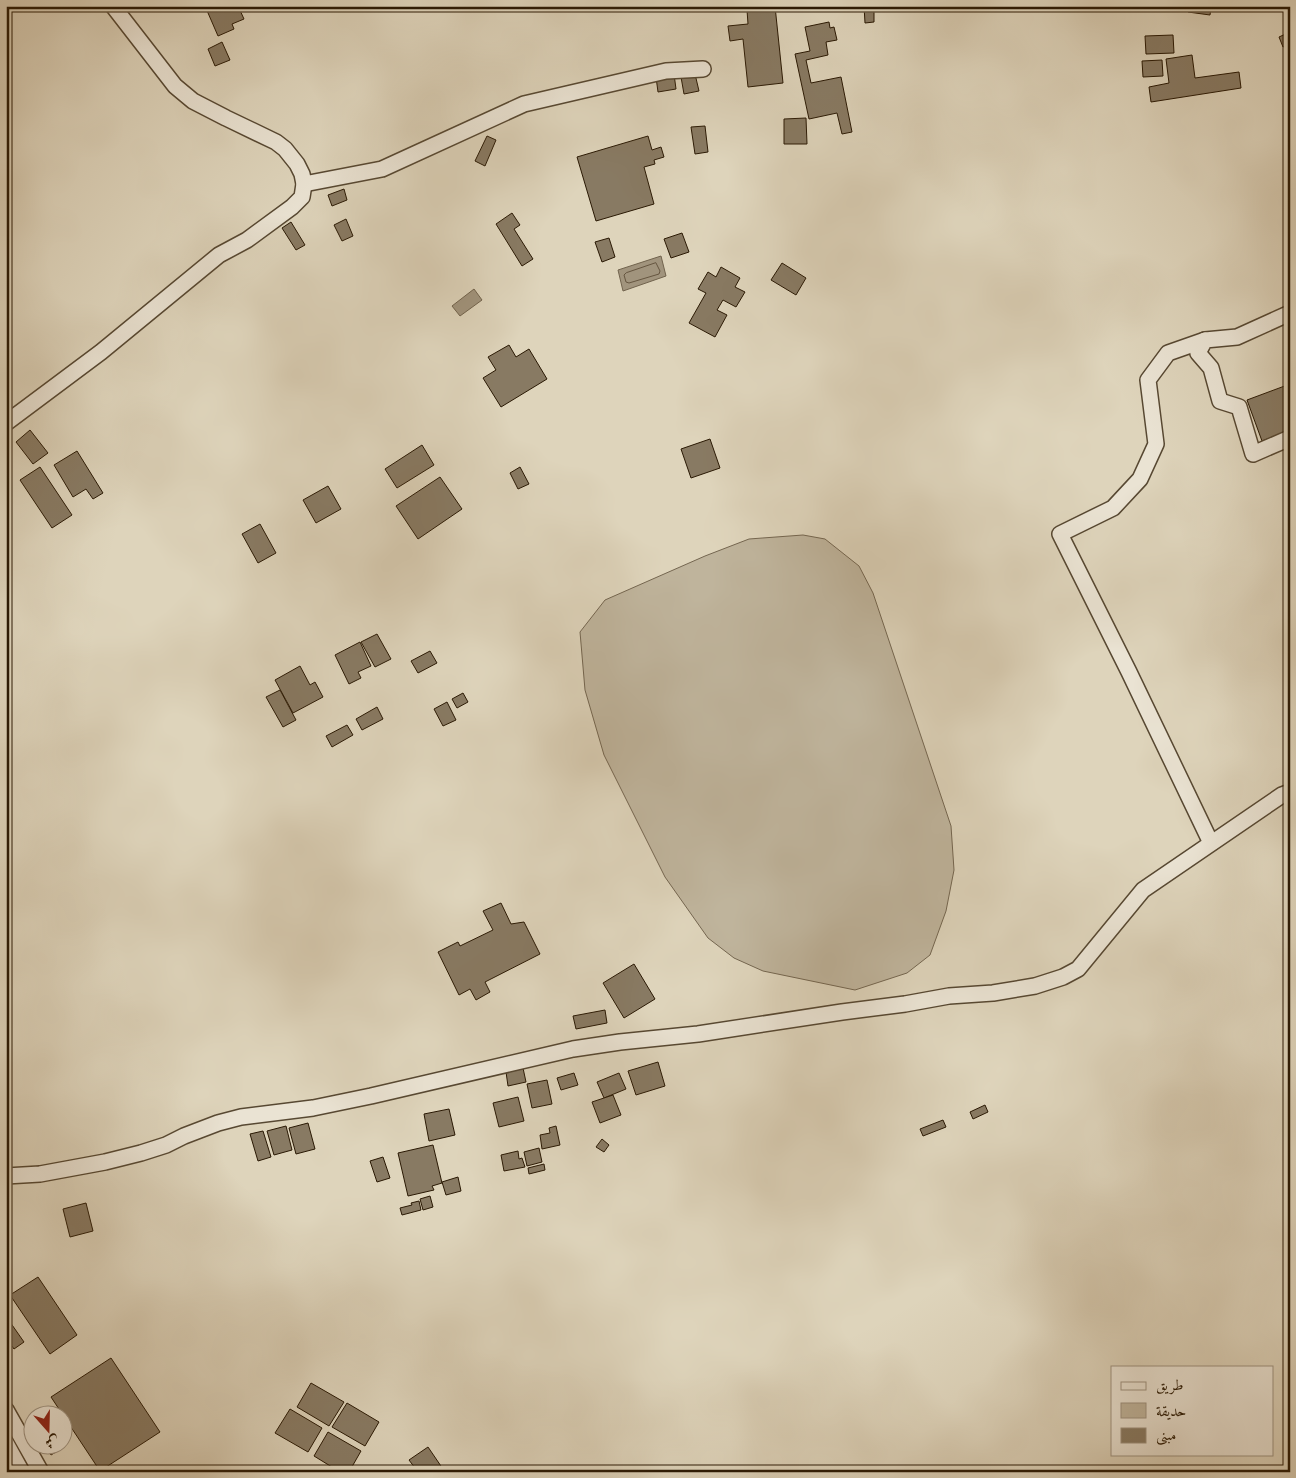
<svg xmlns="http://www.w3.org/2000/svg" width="1296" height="1478" viewBox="0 0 1296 1478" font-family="'EB Garamond',Amiri,serif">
	<rect width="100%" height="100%" fill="#ded4bb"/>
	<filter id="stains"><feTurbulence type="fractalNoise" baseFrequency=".004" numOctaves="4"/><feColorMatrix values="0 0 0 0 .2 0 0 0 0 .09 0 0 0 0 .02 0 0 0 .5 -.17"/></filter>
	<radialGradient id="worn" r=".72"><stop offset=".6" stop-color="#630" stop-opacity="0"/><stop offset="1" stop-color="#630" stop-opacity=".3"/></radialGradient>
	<path fill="#bfb49c" stroke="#746650" d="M803 535 825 539 859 566 873 593 951 826 954 870 946 911 930 955 907 973 855 990 763 971 734 958 708 938 665 877 604 755 585 690 580 632 605 600 705 556 749 539Z"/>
	<g fill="#a1947d" stroke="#71634d">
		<path d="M661 256 666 276 623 291 618 270Z"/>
		<path d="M474 289 482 300 460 316 452 306Z"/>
	</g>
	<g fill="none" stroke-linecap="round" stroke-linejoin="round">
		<path stroke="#665640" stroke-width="1" d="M656 263 660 271 659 274 629 283 626 282 624 275 626 273Z"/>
	</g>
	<g fill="#887a63" stroke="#2a1904">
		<path d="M205 6H223L224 10 234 6H238L244 19 232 24 234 29 218 36Z"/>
		<path d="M762 6H775L783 83 748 87 743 39 730 41 728 26 748 24 747 10 763 9Z"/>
		<path d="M864 6H874V22L865 23Z"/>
		<path d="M1189 6H1231L1230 10 1211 8 1210 15 1188 12Z"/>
		<path d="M829 22 830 28 834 27 837 40 826 42 828 55 806 60 811 83 841 77 852 132 842 134 837 113 809 119 795 54 810 51 805 27Z"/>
		<path d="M1290 32V44L1283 47 1279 37Z"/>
		<path d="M1173 35 1174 53 1146 54 1145 36Z"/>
		<path d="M222 42 230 60 215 66 208 49Z"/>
		<path d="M1192 55 1195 78 1239 72 1241 88 1151 102 1149 87 1169 83 1166 59Z"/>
		<path d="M1162 60 1163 76 1143 77 1142 61Z"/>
		<path d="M674 74 676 89 658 92 656 77Z"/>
		<path d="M695 74 699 91 684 94 681 77Z"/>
		<path d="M806 118 807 144H784V119Z"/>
		<path d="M705 126 708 152 695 154 691 127Z"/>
		<path d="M487 136 496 140 485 166 475 161Z"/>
		<path d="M648 136 652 150 661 147 664 157 654 160 655 164 644 167 654 204 596 221 577 157Z"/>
		<path d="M344 189 347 200 332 206 328 195Z"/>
		<path d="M512 213 520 225 514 229 533 259 522 266 496 224Z"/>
		<path d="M346 219 353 236 342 241 334 225Z"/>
		<path d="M291 222 305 245 296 250 282 228Z"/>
		<path d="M682 233 689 252 671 258 664 239Z"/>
		<path d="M609 238 615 257 602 262 595 242Z"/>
		<path d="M782 263 806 278 796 295 771 280Z"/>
		<path d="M721 267 740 278 735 287 745 292 736 307 723 300 717 310 727 315 715 337 689 323 706 293 698 289 708 272 716 277Z"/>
		<path d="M509 345 516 357 529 349 547 379 501 407 483 378 496 370 488 357Z"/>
		<path d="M1290 384V422L1285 423 1288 431 1262 441 1247 400Z"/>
		<path d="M30 430 48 453 33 464 16 442Z"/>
		<path d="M710 439 720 468 691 478 681 449Z"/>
		<path d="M422 445 434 465 397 488 385 469Z"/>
		<path d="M77 451 103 493 93 499 86 489 73 497 54 465Z"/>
		<path d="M40 467 72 515 52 528 20 480Z"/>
		<path d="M520 467 529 484 518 489 510 473Z"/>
		<path d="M440 477 462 509 418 539 396 506Z"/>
		<path d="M328 486 341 509 316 523 303 500Z"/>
		<path d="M260 524 276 553 258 563 242 534Z"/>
		<path d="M377 634 391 659 375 667 361 642Z"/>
		<path d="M360 642 371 666 358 672 361 678 349 684 335 655Z"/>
		<path d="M430 651 437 663 418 673 411 661Z"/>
		<path d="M300 666 310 685 315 682 323 697 293 713 275 680Z"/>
		<path d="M280 690 296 720 283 727 266 697Z"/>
		<path d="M463 693 468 702 457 708 452 699Z"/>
		<path d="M447 702 456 720 443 726 434 709Z"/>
		<path d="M377 707 383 719 362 730 356 719Z"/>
		<path d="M347 725 353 735 332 747 326 736Z"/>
		<path d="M501 903 511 924 524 922 540 954 485 982 490 992 476 1000 470 989 459 995 438 952 458 942 460 946 493 930 483 911Z"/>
		<path d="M634 964 655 999 624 1018 603 983Z"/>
		<path d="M605 1010 607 1023 576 1029 573 1016Z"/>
		<path d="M658 1062 665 1086 636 1095 628 1071Z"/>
		<path d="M523 1068 526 1082 508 1086 506 1072Z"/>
		<path d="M574 1073 578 1085 561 1090 557 1078Z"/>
		<path d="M619 1073 626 1089 604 1098 597 1082Z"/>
		<path d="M547 1080 552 1104 532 1108 527 1084Z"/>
		<path d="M613 1095 621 1115 600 1123 592 1102Z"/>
		<path d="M518 1097 524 1121 499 1127 493 1103Z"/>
		<path d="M985 1105 988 1112 973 1119 970 1112Z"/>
		<path d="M449 1109 455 1135 429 1141 424 1114Z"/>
		<path d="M943 1120 946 1127 923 1136 920 1129Z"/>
		<path d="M308 1123 315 1149 296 1154 289 1128Z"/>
		<path d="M286 1126 292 1150 274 1155 267 1131Z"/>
		<path d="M556 1126 560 1145 542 1149 540 1135 550 1133 549 1128Z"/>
		<path d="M263 1131 271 1157 258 1161 250 1134Z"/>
		<path d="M602 1139 609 1145 604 1152 596 1147Z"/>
		<path d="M433 1145 442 1183 432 1186 434 1190 408 1196 398 1153Z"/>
		<path d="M539 1148 542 1162 527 1166 524 1152Z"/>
		<path d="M518 1151 519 1159 522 1158 525 1167 504 1171 501 1155Z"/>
		<path d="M383 1157 390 1178 377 1182 370 1161Z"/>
		<path d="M544 1164 545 1170 529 1174 528 1168Z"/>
		<path d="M458 1177 461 1191 446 1195 442 1182Z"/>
		<path d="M430 1196 433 1207 423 1210 420 1199Z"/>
		<path d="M419 1201 421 1210 402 1215 400 1208 412 1205 411 1203Z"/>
		<path d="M86 1203 93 1231 70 1237 63 1209Z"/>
		<path d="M38 1277 77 1335 50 1354 10 1295Z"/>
		<path d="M10 1322 24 1342 14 1349 6 1338V1325Z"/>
		<path d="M111 1358 160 1432 100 1471 51 1397Z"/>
		<path d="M311 1383 344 1402 329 1426 297 1407Z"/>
		<path d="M347 1403 379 1422 365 1446 332 1427Z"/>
		<path d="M290 1409 322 1428 308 1452 275 1433Z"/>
		<path d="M328 1432 361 1451 349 1472H340L314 1456Z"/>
		<path d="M45 1446H56L59 1450 51 1455Z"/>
		<path d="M428 1447 445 1472H418L409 1460Z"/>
	</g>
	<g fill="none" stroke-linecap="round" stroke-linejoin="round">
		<g stroke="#574832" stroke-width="18">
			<g id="street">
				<path d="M304 184 382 169 524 104 666 71 703 69"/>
				<path d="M1290 313 1237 337 1205 340 1198 353 1211 368 1220 401 1239 407 1253 454 1290 438"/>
				<path d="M1205 340 1168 353 1148 380 1156 444 1140 479 1113 508 1060 534 1129 672 1211 843"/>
				<path d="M6 423 101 352 219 255 247 240 292 207 302 197 304 184 302 174 297 164 285 149 276 142 226 118 193 101 175 86 113 6"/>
				<path d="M6 1176 40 1174 105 1162 141 1153 166 1145 184 1136 218 1123 241 1117 313 1108 371 1096 573 1049 620 1042 698 1034 842 1012 905 1004 949 996 993 993 1035 986 1063 977 1078 969 1143 890 1282 795 1290 792"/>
				<path d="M6 1410 41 1472"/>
				<path d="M6 1443 22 1472"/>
			</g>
		</g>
		<use href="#street" stroke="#eae3d3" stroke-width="15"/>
	</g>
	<rect width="1296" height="1478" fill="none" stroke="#ded4bb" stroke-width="25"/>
	<rect x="8" y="8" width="1281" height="1463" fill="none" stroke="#2a1904" stroke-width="2.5"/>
	<rect x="12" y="12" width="1271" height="1453" fill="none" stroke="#2a1904"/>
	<rect x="1111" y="1366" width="162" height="90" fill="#eae3d3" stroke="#9d9280"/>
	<rect x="1121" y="1382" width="25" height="8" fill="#eae3d3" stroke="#9d9280"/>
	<text x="1156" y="1390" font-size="15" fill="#2a1904">طريق</text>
	<rect x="1121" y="1403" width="25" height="15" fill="#bfb49c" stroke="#9d9280"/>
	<text x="1156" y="1416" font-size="15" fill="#2a1904">حديقة</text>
	<rect x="1121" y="1428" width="25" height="15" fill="#887a63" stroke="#9d9280"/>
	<text x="1156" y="1440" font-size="15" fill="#2a1904">مبنى</text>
	<g transform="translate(48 1430) rotate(160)"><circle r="24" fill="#eae3d3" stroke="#9d9280"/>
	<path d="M0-4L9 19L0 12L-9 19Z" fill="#8f2418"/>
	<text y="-8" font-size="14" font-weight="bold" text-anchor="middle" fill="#2a1904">ش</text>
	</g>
	<rect width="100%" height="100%" filter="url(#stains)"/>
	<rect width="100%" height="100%" fill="url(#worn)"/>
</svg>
